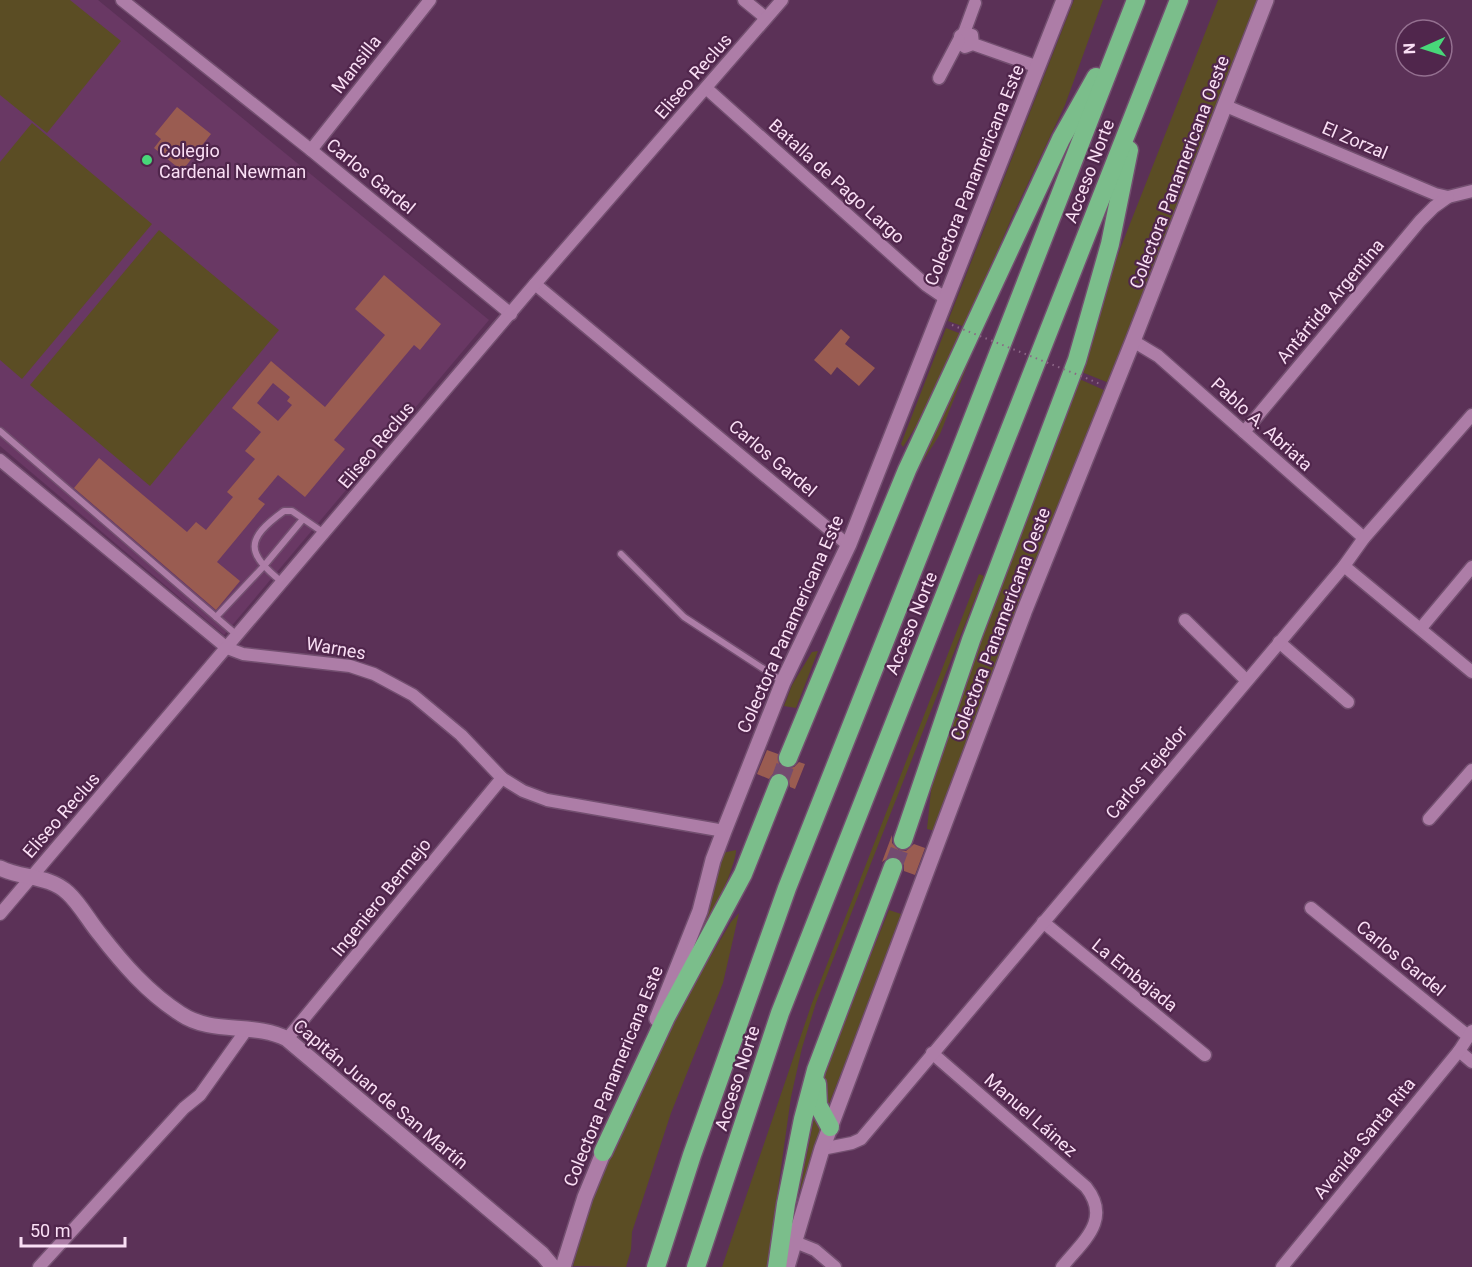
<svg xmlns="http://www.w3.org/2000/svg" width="1472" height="1267" viewBox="0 0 1472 1267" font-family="Roboto,sans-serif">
	<rect width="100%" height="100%" fill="#5b3157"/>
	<path fill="#693864" d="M0 0H98L489 320 224 635 0 446Z"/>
	<g fill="#5b4d24">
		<path d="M0 0H70L121 41 47 133 0 95Z"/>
		<path d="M1074 0H1103L1065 105 1012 217 965 327 948 321Z"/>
		<path d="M1218 0H1258L1109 383 1079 371 1113 267Z"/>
		<path d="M32 123 152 224 22 379 0 360V162Z"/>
		<path d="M159 230 279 330 150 486 30 385Z"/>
		<path d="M998 289 940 434 908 485Z"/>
		<path d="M946 328 964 335 923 415 903 447 901 444Z"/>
		<path d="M1075 377 1106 391 935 831 927 829 932 781 954 710Z"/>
		<path d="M979 574 984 576 816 1003 802 1048 791 1097 767 1267H722L812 1003Z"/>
		<path d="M818 651 796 708 784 706 792 685 812 652Z"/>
		<path d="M736 850C737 863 708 926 701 942L697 941 722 853Z"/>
		<path d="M889 910 904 915 827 1109 821 1090 828 1060Z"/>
		<path d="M739 913 723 983 671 1113 632 1232 631 1250 626 1267 573 1266 589 1208 600 1179 692 981 701 966 706 964 731 922Z"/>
		<path d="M815 1113 823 1129 805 1188 800 1189Z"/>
	</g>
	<g fill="#9a5c51" fill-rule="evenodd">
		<path d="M177 107 211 134 182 171 154 148 161 139 155 134Z"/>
		<path d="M384 275 441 324 420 350 414 345 334 440 345 449 305 497 278 475 258 499 265 504 217 562 240 581 216 610 74 488 99 458 187 532 196 522 206 530 233 497 227 492 255 459 245 451 261 432 232 408 271 361 325 407 385 335 355 309ZM273 383 290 397 287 401 292 405 278 421 257 403Z"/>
		<path d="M841 329 850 337 845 344 875 368 859 386 837 367 831 375 814 360Z"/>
		<path d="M767 750 778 754 779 764 784 769 794 767 799 762 805 764 795 789 790 787 788 777 783 772 773 774 769 779 757 774Z"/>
		<path d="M892 835V843L899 850 906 851 914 844 925 848 915 875 904 871V865L898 857 891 856 882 862Z"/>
	</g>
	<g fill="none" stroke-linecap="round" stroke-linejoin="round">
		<g stroke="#734b6f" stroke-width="18" stroke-dasharray="18 9" stroke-linecap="butt">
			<path d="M779 783 788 758"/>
			<path d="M893 867 903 840"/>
		</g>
		<g stroke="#734f70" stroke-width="9">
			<g id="lane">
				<path d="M0 431 238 636"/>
				<path d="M621 554 684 617 782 681"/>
				<path d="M283 583C246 553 244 540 284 511H292L324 533"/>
				<path d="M216 617 263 567 303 519"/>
			</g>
		</g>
		<g stroke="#734f70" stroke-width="15">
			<g id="street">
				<path d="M122 0 311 150 511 314"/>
				<path d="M744 0 766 18"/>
				<path d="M964 33 975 3"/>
				<path d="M973 44 972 35 964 33 960 36 961 44 965 47 973 44 1038 67"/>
				<path d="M939 78 959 40"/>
				<path d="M706 88 926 285 945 298"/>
				<path d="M1226 106 1435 194 1448 197 1472 191"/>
				<path d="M311 150 430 0"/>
				<path d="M535 284 848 545"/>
				<path d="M1133 341 1158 356 1364 538"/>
				<path d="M1244 432 1420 221 1434 207 1448 197"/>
				<path d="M0 460 227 648 243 654 350 666 374 674 413 695 461 735 502 778 523 791 547 800 724 831"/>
				<path d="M1344 566 1472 672"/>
				<path d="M1185 620 1246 680"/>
				<path d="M1421 628 1472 567"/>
				<path d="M1279 642 1348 702"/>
				<path d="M1429 819 1472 770"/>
				<path d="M1311 908 1468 1036"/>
				<path d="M0 914 535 284 782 0"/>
				<path d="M1043 922 1205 1055"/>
				<path d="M287 1039 502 778"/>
				<path d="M1459 1051 1472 1062"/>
				<path d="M932 1053 1086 1187C1112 1220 1083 1241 1062 1267"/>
				<path d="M822 1149 852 1143 861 1139 1344 566 1364 538 1472 415"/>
				<path d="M795 1242 815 1250 835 1267"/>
				<path d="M39 1267 184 1108 200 1095 247 1029"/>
				<path d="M1282 1267 1459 1051 1472 1031"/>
			</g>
		</g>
		<g stroke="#734f70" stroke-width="18">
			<g id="secondary">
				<path d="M0 868C22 879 49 875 68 893 80 904 89 921 99 933 123 964 148 993 181 1014 212 1035 255 1022 287 1039L542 1254 553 1267"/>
				<path d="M657 1019 700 911 713 860 724 831 783 682 849 544 1064 0"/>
				<path d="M563 1267 585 1197 608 1141"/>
				<path d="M787 1267 822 1149 1024 612 1133 341 1266 0"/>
			</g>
		</g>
		<g stroke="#734f70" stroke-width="21">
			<g id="highway">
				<path d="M788 758 907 470 1061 139 1096 77"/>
				<path d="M903 840 971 640 1077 360 1110 244 1129 150"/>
				<path d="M817 1084 818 1105 830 1127"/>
				<path d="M603 1152 666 1017 743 874 779 783"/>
				<path d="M656 1267 692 1155 787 888 959 454 1136 0"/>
				<path d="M696 1267 780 1013 1179 0"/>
				<path d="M777 1267 786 1204 803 1119 816 1070 893 867"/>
			</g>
		</g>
		<path stroke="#8c6687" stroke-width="2" stroke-dasharray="1.5 4.5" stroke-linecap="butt" d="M1086 378 1100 384"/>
		<use href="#lane" stroke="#ad7da7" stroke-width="6"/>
		<use href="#street" stroke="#ad7da7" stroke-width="12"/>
		<use href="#secondary" stroke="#ad7da7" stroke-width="15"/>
		<use href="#highway" stroke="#7bbe8b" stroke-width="18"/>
		<path stroke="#8c6687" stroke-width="2" stroke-dasharray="1.5 4.5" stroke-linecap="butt" d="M952 325 1086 378"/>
	</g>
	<circle fill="#48d779" stroke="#50264c" stroke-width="2" cx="147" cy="160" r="6"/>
	<g text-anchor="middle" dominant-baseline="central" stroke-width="4.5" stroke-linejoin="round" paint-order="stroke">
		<g font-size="18" fill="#fadff5" stroke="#50264c">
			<text transform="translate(356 64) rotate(-52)">Mansilla</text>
			<text transform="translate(693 76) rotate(-49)">Eliseo Reclus</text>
			<text transform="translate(1355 140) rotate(23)">El Zorzal</text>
			<text transform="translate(1089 171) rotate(-69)">Acceso Norte</text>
			<text transform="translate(1179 172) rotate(-69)">Colectora Panamericana Oeste</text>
			<text transform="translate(974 175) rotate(-68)">Colectora Panamericana Este</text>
			<text transform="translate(371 176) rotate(39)">Carlos Gardel</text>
			<text transform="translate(837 181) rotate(42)">Batalla de Pago Largo</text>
			<text transform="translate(1330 301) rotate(-50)">Antártida Argentina</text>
			<text transform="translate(1262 424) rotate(42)">Pablo A. Abriata</text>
			<text transform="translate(376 445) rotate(-50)">Eliseo Reclus</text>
			<text transform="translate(773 458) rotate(40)">Carlos Gardel</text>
			<text transform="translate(911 623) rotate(-68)">Acceso Norte</text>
			<text transform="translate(790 624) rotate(-66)">Colectora Panamericana Este</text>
			<text transform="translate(1000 624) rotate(-69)">Colectora Panamericana Oeste</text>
			<text transform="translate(336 648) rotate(10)">Warnes</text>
			<text transform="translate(1146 772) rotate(-50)">Carlos Tejedor</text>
			<text transform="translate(61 815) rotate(-49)">Eliseo Reclus</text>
			<text transform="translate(381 897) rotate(-51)">Ingeniero Bermejo</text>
			<text transform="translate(1401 958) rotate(39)">Carlos Gardel</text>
			<text transform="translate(1135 975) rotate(39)">La Embajada</text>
			<text transform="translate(613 1076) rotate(-68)">Colectora Panamericana Este</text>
			<text transform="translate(737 1078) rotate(-72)">Acceso Norte</text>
			<text transform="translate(381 1094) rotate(40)">Capitán Juan de San Martín</text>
			<text transform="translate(1031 1115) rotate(41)">Manuel Láinez</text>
			<text transform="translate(1364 1138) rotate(-51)">Avenida Santa Rita</text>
		</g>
		<g font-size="18" fill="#fadff5" stroke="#50264c" text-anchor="start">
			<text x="159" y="150">Colegio<tspan x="159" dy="21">Cardenal Newman</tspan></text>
		</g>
	</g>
	<g transform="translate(1424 48) rotate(267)"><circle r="28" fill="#50264c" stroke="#947090" stroke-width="1.5"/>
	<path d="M0-4.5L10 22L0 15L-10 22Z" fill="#48d779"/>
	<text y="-9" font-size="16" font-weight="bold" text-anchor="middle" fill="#fadff5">N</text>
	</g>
	<path d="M21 1237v9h104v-9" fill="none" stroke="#fadff5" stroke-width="3"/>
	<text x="30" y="1237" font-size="18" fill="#fadff5" stroke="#50264c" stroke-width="4.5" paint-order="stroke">50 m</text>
</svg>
